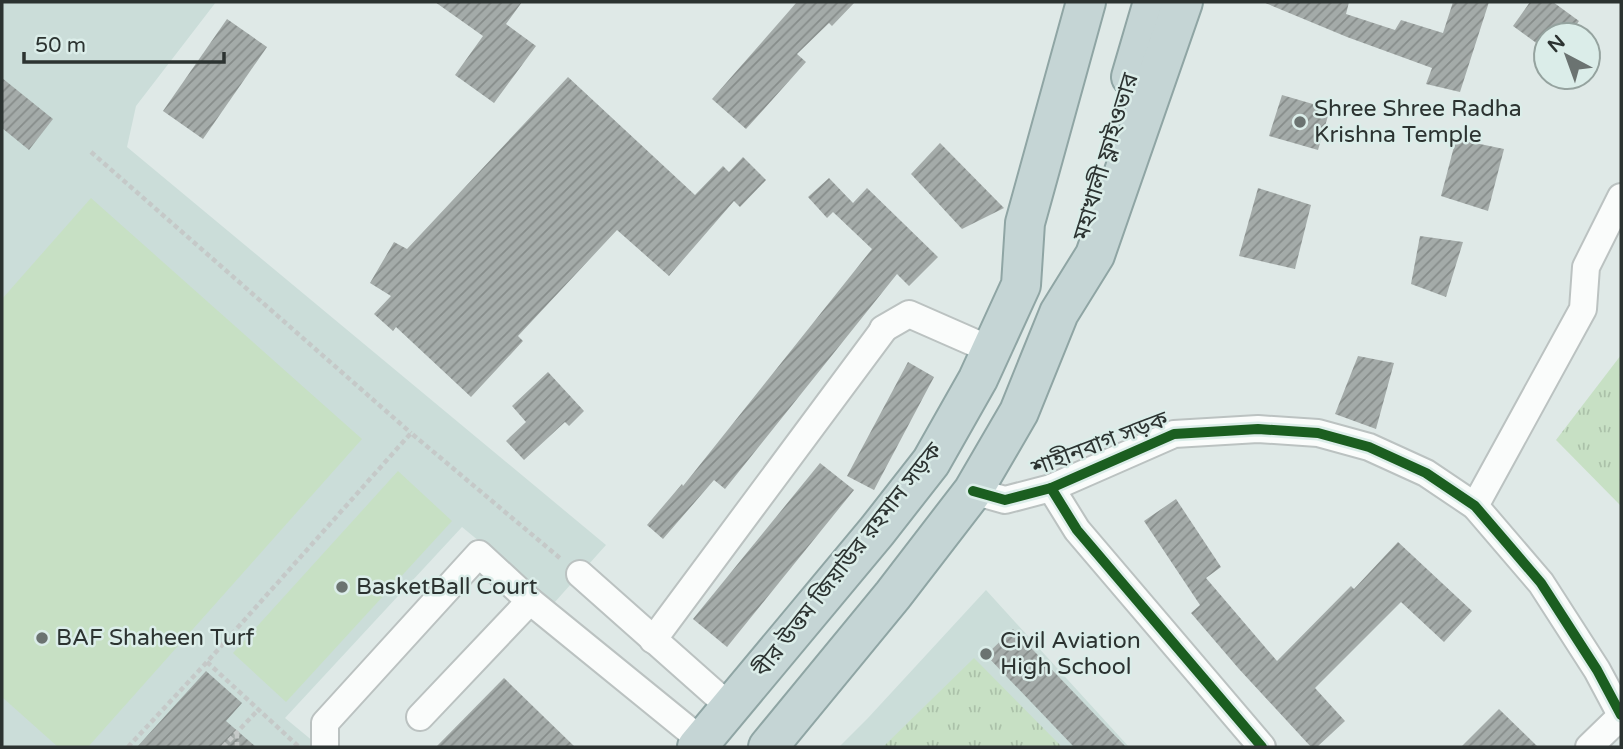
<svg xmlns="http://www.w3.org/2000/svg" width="1623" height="749" viewBox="0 0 1623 749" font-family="'Varela Round','Noto Sans Bengali',sans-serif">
	<defs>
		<pattern id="grass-tufts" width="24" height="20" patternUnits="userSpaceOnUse" patternTransform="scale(1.75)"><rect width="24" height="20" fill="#c7e0c4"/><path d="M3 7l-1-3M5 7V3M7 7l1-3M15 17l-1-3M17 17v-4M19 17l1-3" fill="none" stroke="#abc1a9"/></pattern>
		<pattern id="building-hatch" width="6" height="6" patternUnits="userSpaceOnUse" patternTransform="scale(1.75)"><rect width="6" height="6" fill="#a4aba9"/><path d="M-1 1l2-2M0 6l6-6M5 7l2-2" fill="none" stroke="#868c8a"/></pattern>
	</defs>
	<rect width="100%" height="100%" fill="#dfe9e7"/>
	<g fill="#cbddd9">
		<path d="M2 2H216L136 106 127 147 606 545 554 603 462 527 285 718 314 742 308 747H2Z"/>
		<path d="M986 590 1129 747H839L868 718Z"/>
	</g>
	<g fill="url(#grass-tufts)">
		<path d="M1621 355V506L1556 440Z"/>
		<path d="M974 658 1062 747H883Z"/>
	</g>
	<g fill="#c7e0c4">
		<path d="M91 198 362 439 88 747H58L2 697V299Z"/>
		<path d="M398 471 452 521 286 702 233 653Z"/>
	</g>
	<g fill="url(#building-hatch)">
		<path d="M435 2H522L506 24 536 46 494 103 455 75 483 36Z"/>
		<path d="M797 2H855L832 26 829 23 797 54 806 62 746 129 712 99Z"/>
		<path d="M1263 2H1349L1346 14 1395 30 1401 20 1443 33 1453 2H1489L1460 92 1426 84 1432 68 1347 37Z"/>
		<path d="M1530 2H1553L1579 21 1569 35H1546V50L1513 26Z"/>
		<path d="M227 19 267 47 203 139 163 111Z"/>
		<path d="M568 77 695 195 723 166 729 172 743 157 766 180 740 207 734 201 669 276 617 230 518 336 523 341 471 397 396 327 393 331 374 314 391 296 370 283 394 242 407 249Z"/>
		<path d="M2 78 53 119 29 150 2 128Z"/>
		<path d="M1282 95 1330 109 1318 150 1269 136Z"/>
		<path d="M1456 139 1504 149 1488 211 1441 196Z"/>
		<path d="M940 143 1004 208 962 229 911 174Z"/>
		<path d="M829 178 853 203 867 188 938 257 909 286 897 274 725 489 714 480 663 539 647 525 682 484 683 486 872 249 833 212 827 218 808 197Z"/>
		<path d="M1258 188 1311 205 1295 269 1239 256Z"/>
		<path d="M1420 236 1463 242 1446 297 1411 284Z"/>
		<path d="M1358 356 1394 363 1376 429 1335 414Z"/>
		<path d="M908 362 934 377 874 490 847 476Z"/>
		<path d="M548 372 584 411 569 426 565 422 524 460 506 441 526 422 512 406Z"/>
		<path d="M820 463 854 490 727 647 693 619Z"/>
		<path d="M1176 499 1221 567 1206 578 1277 661 1351 586 1354 589 1398 542 1472 611 1444 642 1401 602 1315 688 1345 721 1317 747H1311L1239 669 1191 613 1200 605 1144 521Z"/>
		<path d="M1013 629 1126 747H1074L986 655Z"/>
		<path d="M206 671 242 703 226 721 256 747H137Z"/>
		<path d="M504 678 575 747H436Z"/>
		<path d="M1499 709 1538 747H1461Z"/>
	</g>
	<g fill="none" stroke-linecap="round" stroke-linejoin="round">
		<g stroke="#bbc2c1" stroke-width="30">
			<g id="minor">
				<path d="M883 329 909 314 991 350"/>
				<path d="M1051 488 1077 530 1262 747"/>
				<path d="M973 491 1005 500 1051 488 1174 434 1258 429 1318 433 1369 447 1426 473 1475 506 1541 583 1597 670 1621 715"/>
				<path d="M1475 506 1583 309 1586 267 1621 197"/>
				<path d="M580 574 731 708"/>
				<path d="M653 640 884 329"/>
				<path d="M420 717 530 601"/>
				<path d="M325 747V723L479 554 530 601 702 741"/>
				<path d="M1589 747 1621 716"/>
			</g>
		</g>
		<g stroke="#8fa5a4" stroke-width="42">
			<g id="highway">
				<path d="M1131 77 1153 2"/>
				<path d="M697 747 877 531 931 462 978 379 1021 285 1025 223 1086 2"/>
				<path d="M768 747 893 595 973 491 1019 412 1059 313 1095 255 1183 2"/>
			</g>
		</g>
		<g stroke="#c5c9c8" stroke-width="4.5" stroke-dasharray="5 3.5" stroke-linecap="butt">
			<path d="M91 152 411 433"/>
			<path d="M207 662 299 747"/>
			<path d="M128 747 207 662 411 433 561 559"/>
			<path d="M223 747 259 709"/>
			<path d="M237 747V733"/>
		</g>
		<use href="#minor" stroke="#fafcfb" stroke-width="26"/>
		<use href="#highway" stroke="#c5d5d5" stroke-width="38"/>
		<g stroke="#dbede9" stroke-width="15">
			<g id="cycleway">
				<path d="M1051 488 1077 530 1262 747"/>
				<path d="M973 491 1005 500 1051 488 1174 434 1258 429 1318 433 1369 447 1426 473 1475 506 1541 583 1597 670 1621 715"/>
			</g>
		</g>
		<use href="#cycleway" stroke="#1b5e20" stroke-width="10"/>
	</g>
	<g fill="#6b7371" stroke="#dbede9" stroke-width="2.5">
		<circle cx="1300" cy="122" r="7"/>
		<circle cx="342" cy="587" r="7"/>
		<circle cx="42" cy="638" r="7"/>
		<circle cx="986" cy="654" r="7"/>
	</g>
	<g text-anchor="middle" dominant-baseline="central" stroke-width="5" stroke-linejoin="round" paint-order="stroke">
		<g font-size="23" fill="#2c3331" stroke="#dbede9" text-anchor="start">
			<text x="1314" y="109">Shree Shree Radha<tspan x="1314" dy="26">Krishna Temple</tspan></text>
			<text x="356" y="587">BasketBall Court</text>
			<text x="56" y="638">BAF Shaheen Turf</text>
			<text x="1000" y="641">Civil Aviation<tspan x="1000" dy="26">High School</tspan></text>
		</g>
		<g font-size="23" fill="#2c3331" stroke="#dbede9">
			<text transform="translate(1106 157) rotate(-73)">মহাখালী ফ্লাইওভার</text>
			<text transform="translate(1100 444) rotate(-21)">শাহীনবাগ সড়ক</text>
			<text transform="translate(848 560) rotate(-52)">বীর উত্তম জিয়াউর রহমান সড়ক</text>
		</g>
	</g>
	<rect width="1623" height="749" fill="none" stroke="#2c3331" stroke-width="7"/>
	<g transform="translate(1567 56) rotate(319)"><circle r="33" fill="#dbede9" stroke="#95a39f" stroke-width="2"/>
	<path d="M0-5L12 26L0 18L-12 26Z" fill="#6b7371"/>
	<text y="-10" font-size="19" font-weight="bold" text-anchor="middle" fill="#2c3331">N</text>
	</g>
	<path d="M24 52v10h200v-10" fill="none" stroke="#2c3331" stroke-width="3.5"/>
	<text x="35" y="52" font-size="21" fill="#2c3331" stroke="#dbede9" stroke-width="5" paint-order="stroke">50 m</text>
</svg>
